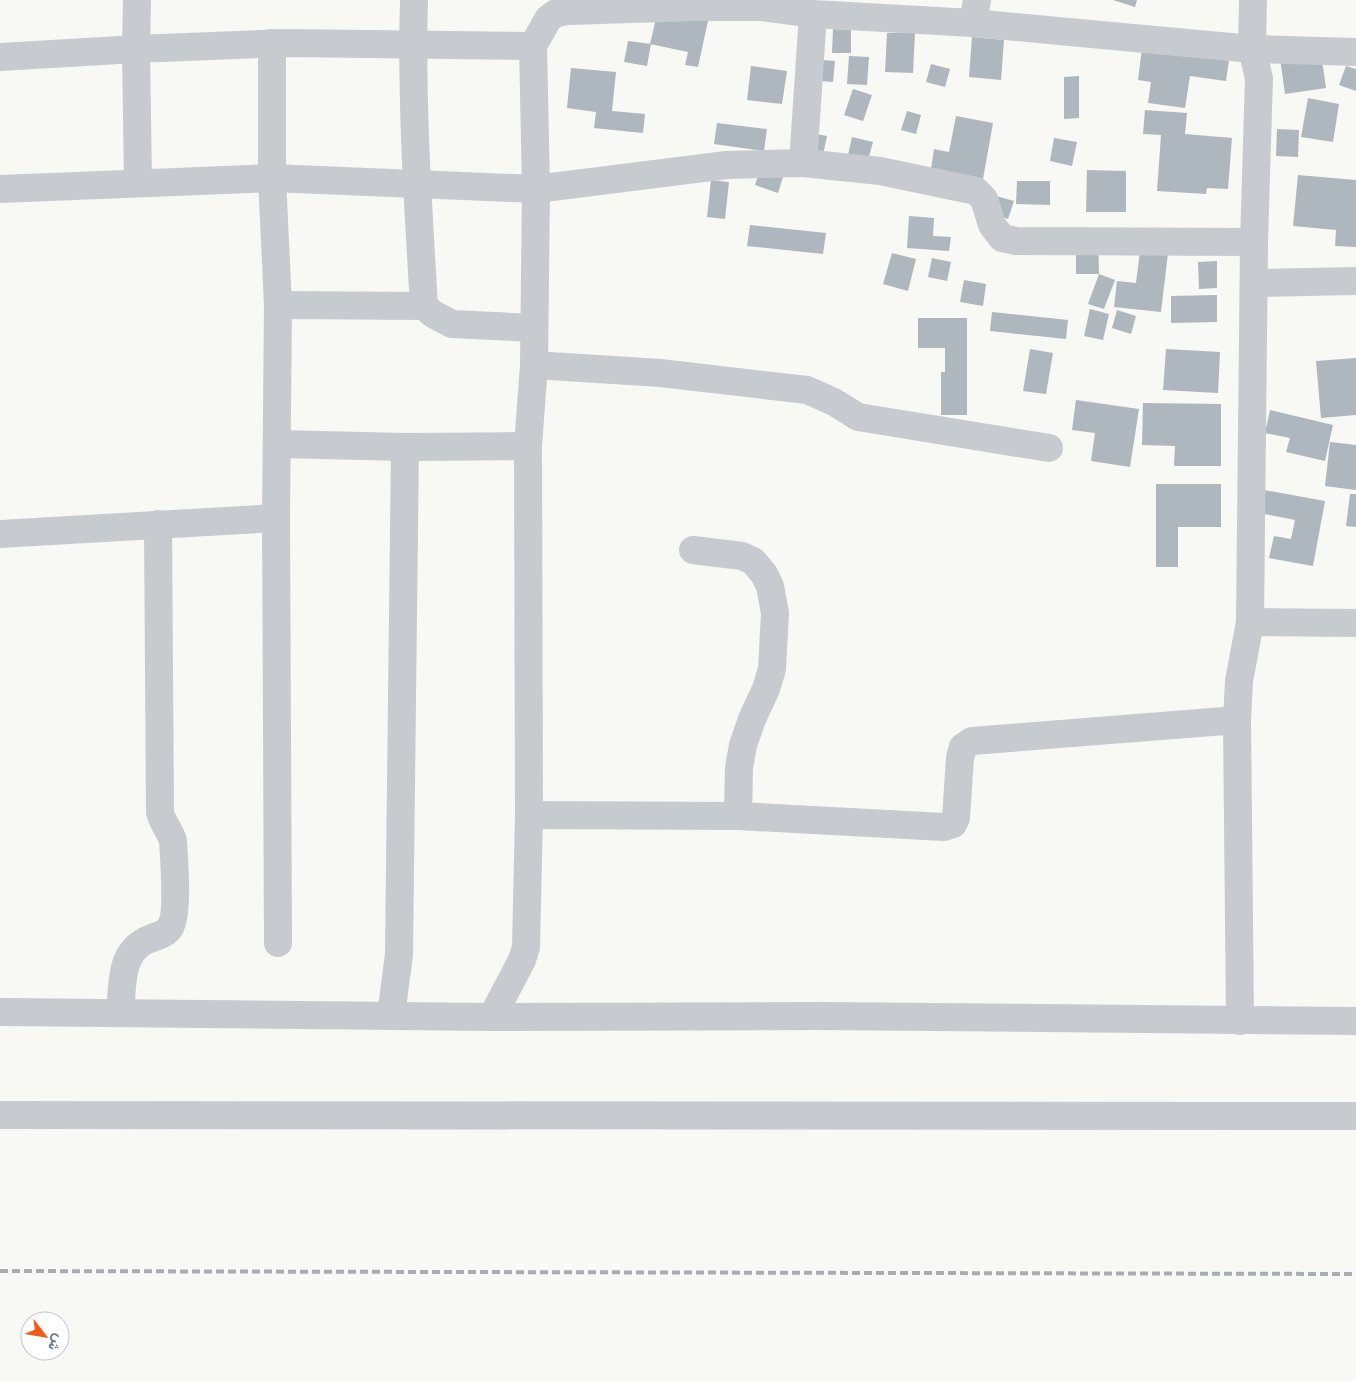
<svg xmlns="http://www.w3.org/2000/svg" width="1356" height="1381" viewBox="0 0 1356 1381" font-family="'Nunito Sans',Vazirmatn,sans-serif">
	<rect width="100%" height="100%" fill="#f8f8f4"/>
	<g fill="#aeb6be">
		<path d="M1113 0H1137L1135 7Z"/>
		<path d="M658 10 708 21 698 67 685 65 688 52 650 44Z"/>
		<path d="M833 29 851 30V53H832Z"/>
		<path d="M887 33H915L913 73 885 72Z"/>
		<path d="M972 37 1004 40 1001 80 969 77Z"/>
		<path d="M628 41 651 44 647 66 624 62Z"/>
		<path d="M1142 48 1229 60 1226 81 1190 76 1185 108 1148 103 1151 82 1138 80Z"/>
		<path d="M1321 53 1326 88 1285 94 1280 58Z"/>
		<path d="M849 56 869 57 867 85 847 84Z"/>
		<path d="M812 59 835 61 833 82 809 80Z"/>
		<path d="M931 64 950 69 945 87 926 82Z"/>
		<path d="M751 66 787 71 782 104 747 100Z"/>
		<path d="M1346 66 1356 69V91L1339 85Z"/>
		<path d="M571 68 616 72 612 111 645 114 643 133 594 128 596 112 567 108Z"/>
		<path d="M1079 76V118L1064 119V77Z"/>
		<path d="M853 89 872 95 863 121 844 115Z"/>
		<path d="M1308 98 1339 104 1333 142 1301 137Z"/>
		<path d="M1145 110 1187 113 1185 134 1232 138 1228 189 1207 188 1206 194 1157 191 1161 135 1143 134Z"/>
		<path d="M907 111 921 115 916 134 901 130Z"/>
		<path d="M956 116 993 123 983 179 931 169 934 149 949 152Z"/>
		<path d="M717 123 767 129 764 151 714 144Z"/>
		<path d="M1277 129 1299 130 1298 157 1276 156Z"/>
		<path d="M793 130 827 136 823 155 791 149Z"/>
		<path d="M852 137 873 142 868 160 848 155Z"/>
		<path d="M1054 138 1077 142 1072 166 1050 161Z"/>
		<path d="M763 160 786 167 778 193 755 185Z"/>
		<path d="M1087 170 1126 171V212H1086Z"/>
		<path d="M1298 175 1356 180V247L1335 246 1336 230 1293 226Z"/>
		<path d="M711 180 729 182 725 219 707 217Z"/>
		<path d="M1017 181H1050V205L1016 204Z"/>
		<path d="M996 196 1014 201 1008 219 991 213Z"/>
		<path d="M909 216 934 218 933 236 951 237 949 251 907 248Z"/>
		<path d="M750 225 826 233 823 254 747 246Z"/>
		<path d="M1076 242H1098L1099 274H1076Z"/>
		<path d="M1140 251 1168 253 1161 312 1114 307 1117 281 1136 283Z"/>
		<path d="M892 253 916 259 908 291 883 284Z"/>
		<path d="M932 258 951 262 947 281 928 277Z"/>
		<path d="M1217 261V288L1199 289 1198 262Z"/>
		<path d="M1099 274 1115 280 1104 309 1088 304Z"/>
		<path d="M964 280 986 284 983 306 960 302Z"/>
		<path d="M1217 295V322L1171 323V296Z"/>
		<path d="M1090 309 1109 314 1103 340 1084 336Z"/>
		<path d="M1117 310 1136 316 1131 334 1112 328Z"/>
		<path d="M992 312 1068 320 1066 339 990 331Z"/>
		<path d="M918 318H967V415H941V372H945V348H918Z"/>
		<path d="M1030 349 1053 353 1046 394 1023 391Z"/>
		<path d="M1166 349 1220 352 1218 393 1163 390Z"/>
		<path d="M1356 358V415L1321 418 1316 361Z"/>
		<path d="M1076 400 1139 409 1130 467 1091 461 1095 433 1072 430Z"/>
		<path d="M1143 403 1221 404V466H1174L1175 446 1142 445Z"/>
		<path d="M1270 410 1333 425 1325 461 1286 452 1290 438 1265 433Z"/>
		<path d="M1330 442 1356 445V490L1325 486Z"/>
		<path d="M1156 484H1221V527H1178V567H1156Z"/>
		<path d="M1264 490 1325 501 1313 566 1269 558 1274 536 1291 539 1295 520 1260 513Z"/>
		<path d="M1350 494H1356V527L1346 526Z"/>
	</g>
	<g fill="none" stroke-linecap="round" stroke-linejoin="round">
		<g stroke="#c7cbcf" stroke-width="28">
			<path d="M137 0 136 49 138 183"/>
			<path d="M414 0C411 102 418 204 424 306"/>
			<path d="M973 23 977 0"/>
			<path d="M272 43V178L278 305 276 518 278 943"/>
			<path d="M0 57 136 49 286 43 533 46"/>
			<path d="M803 163 813 14"/>
			<path d="M0 189 272 178 536 189 727 165 803 163 880 171 976 191 984 199 992 225 1002 238 1016 241 1254 242"/>
			<path d="M1254 283 1356 281"/>
			<path d="M278 305 424 306 433 314 452 324 534 328"/>
			<path d="M534 365 660 373 807 390 834 402 858 417 1049 448"/>
			<path d="M277 444 405 447 528 446"/>
			<path d="M0 534 276 518"/>
			<path d="M693 550 742 556 753 561 764 574 770 586 775 613 772 669 766 689 752 719 743 745 739 768 738 816"/>
			<path d="M1250 622 1356 623"/>
			<path d="M529 815 738 816 944 827 953 824 956 818 960 758 963 747 972 741 1237 720"/>
			<path d="M0 1012 492 1017 821 1016 1356 1021"/>
			<path d="M120 1013C123 986 119 955 145 941 153 937 164 935 169 929 179 917 174 858 173 841 170 830 162 823 160 812L158 524"/>
			<path d="M391 1016 399 954 405 447"/>
			<path d="M492 1017 522 960 526 947 529 815 528 446 534 365 536 189 533 46 548 19 556 13 569 11 694 7H761L813 14 973 23 1252 49 1356 52"/>
			<path d="M1240 1021 1237 720 1239 681 1250 622 1254 242 1259 78 1252 49 1253 0"/>
			<path d="M0 1115 1356 1116"/>
		</g>
		<path stroke="#a6adb3" stroke-width="4" stroke-dasharray="8 4" stroke-linecap="butt" d="M0 1271 1356 1274"/>
	</g>
	<g transform="translate(45 1336) rotate(121)"><circle r="24" fill="#ffffff" stroke="#c1c8d0"/>
	<path d="M0-4L9 19L0 12L-9 19Z" fill="#f55917"/>
	<text y="-8" font-size="14" font-weight="bold" text-anchor="middle" fill="#637689">ش</text>
	</g>
</svg>
